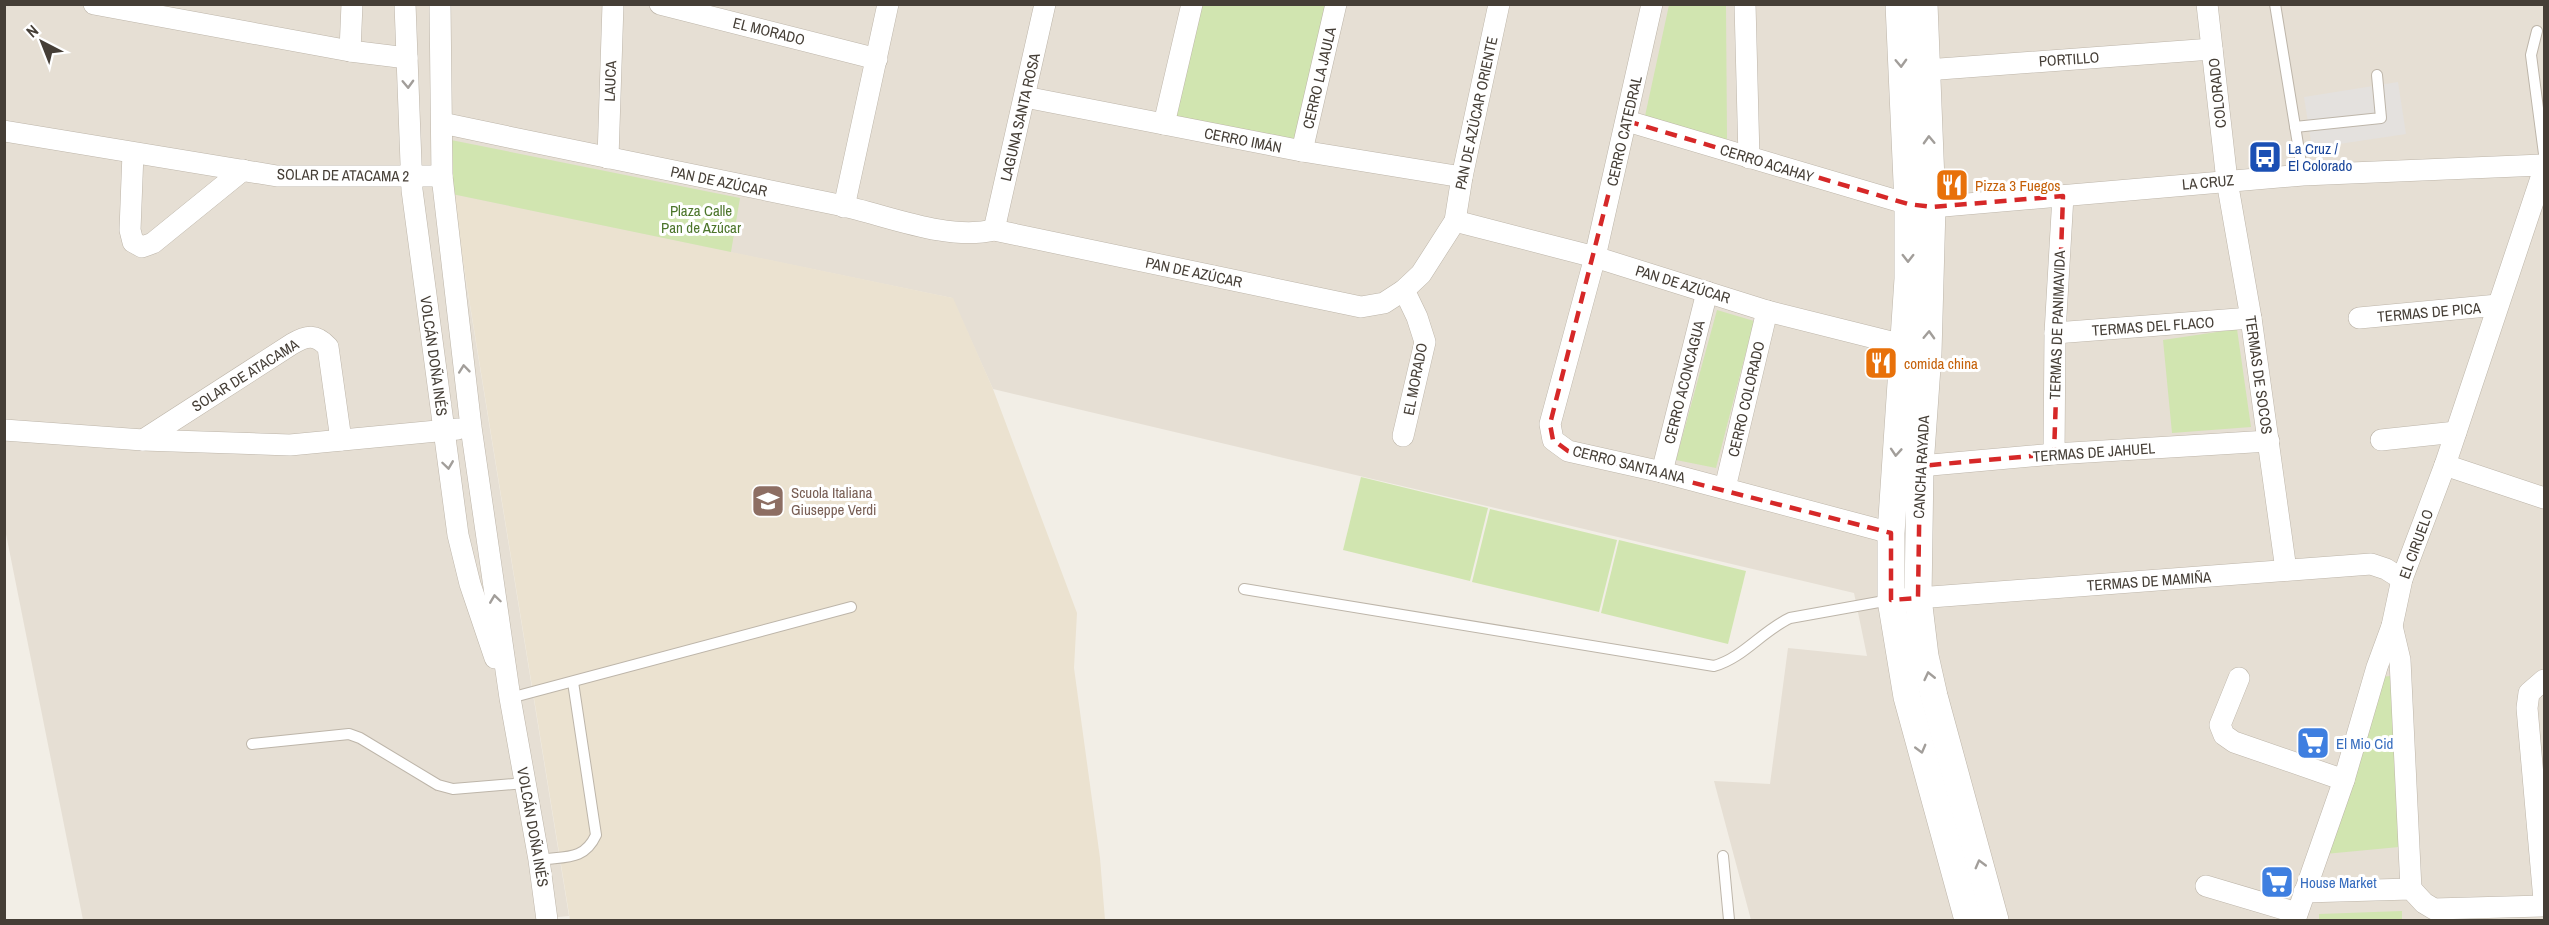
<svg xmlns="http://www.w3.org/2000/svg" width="2549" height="925" viewBox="0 0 2549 925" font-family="'Archivo Narrow',sans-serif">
	<rect width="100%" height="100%" fill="#f2eee6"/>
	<path fill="#e6dfd4" d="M4 5H2544V920H1751L1714 781 1770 784 1788 648 1867 656 1854 593 993 389 952 298 452 195 569 916 526 920H83L5 529Z"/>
	<path fill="#ebe2d0" d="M452 194 953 298 993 389 1077 613 1074 668 1100 858 1105 920H570Z"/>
	<g fill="#d1e5b0">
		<path d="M1202 5H1326L1295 141 1175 117Z"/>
		<path d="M1669 5H1726L1727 140 1645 116Z"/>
		<path d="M451 140 740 198 731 252 452 194Z"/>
		<path d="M1717 310 1754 321 1716 468 1676 460Z"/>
		<path d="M2237 329 2251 427 2172 433 2163 340Z"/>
		<path d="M1361 477 1488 508 1470 581 1343 550Z"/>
		<path d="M1490 509 1617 540 1599 612 1472 582Z"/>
		<path d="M1619 540 1746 571 1728 644 1601 613Z"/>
		<path d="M2391 676 2399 847 2325 854 2379 677Z"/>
		<path d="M2402 911V920H2319V914Z"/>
	</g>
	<path fill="#e4e1de" d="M2398 82 2406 134 2312 148 2304 97Z"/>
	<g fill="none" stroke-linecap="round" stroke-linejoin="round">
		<g stroke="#bdb5a9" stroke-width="12">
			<g id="service">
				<path d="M2275 4 2303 175"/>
				<path d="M2537 31 2531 55 2544 154"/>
				<path d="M2295 127 2381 118 2377 75"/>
				<path d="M1244 589 1714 666C1743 658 1762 631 1790 618L1890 600"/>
				<path d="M510 698 851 607"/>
				<path d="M252 744 349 734 360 738 438 785 453 789 526 783"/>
				<path d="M1723 856 1729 920"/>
				<path d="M539 860C565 856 584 861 596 835L573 682"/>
			</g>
		</g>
		<g stroke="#bdb5a9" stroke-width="22">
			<g id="minor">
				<path d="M94 4 350 51 407 58"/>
				<path d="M405 4 412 190 458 535 470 584 495 658"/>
				<path d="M440 4 442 176 471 427 510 698 539 860 547 920"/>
				<path d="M660 4 877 59"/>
				<path d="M1652 4 1595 257 1550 424 1553 440 1568 451 1662 472 1891 533"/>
				<path d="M1745 4 1749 158"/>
				<path d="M2207 4 2227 181 2251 318 2286 570"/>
				<path d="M350 51 352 4"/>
				<path d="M1926 70 2212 49"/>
				<path d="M1025 97 1302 151 1462 177"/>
				<path d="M1627 121 1908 204 1932 207 2303 175 2544 165"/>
				<path d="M442 123C574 151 706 178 839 205 887 215 946 241 994 230L1361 307 1384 303 1404 290 1421 274 1455 221 1462 177 1499 4"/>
				<path d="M1164 124 1192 4"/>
				<path d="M4 131 277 176H442"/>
				<path d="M1302 151 1336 4"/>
				<path d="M133 153 130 230 133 242 142 247 153 243 243 170"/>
				<path d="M608 158 613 4"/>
				<path d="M844 207 888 4"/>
				<path d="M1455 221 1595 257 1767 311 1903 345"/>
				<path d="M994 230 1045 4"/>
				<path d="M2359 318 2498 305"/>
				<path d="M2055 333 2251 318"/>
				<path d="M4 430 143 440 290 445 458 429"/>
				<path d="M1403 436 1425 342 1417 317 1404 290"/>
				<path d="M143 440 292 344C307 335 316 334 328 347L341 440"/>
				<path d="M2381 440 2456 432"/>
				<path d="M2054 454 2055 333 2063 196"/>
				<path d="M2445 465 2544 498"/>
				<path d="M1920 466 2054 454 2269 441"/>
				<path d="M1662 472 1707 292"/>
				<path d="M1725 488 1767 311"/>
				<path d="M1904 599 2371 564 2386 569 2402 579"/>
				<path d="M2392 626 2400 660 2411 889"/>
				<path d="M2239 678 2220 725 2224 735 2234 742 2344 780"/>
				<path d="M2544 680 2529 693 2527 708 2544 900"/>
				<path d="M2206 886 2297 913"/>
				<path d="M2304 892 2411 889 2424 903 2434 909 2544 906"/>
				<path d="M2295 920 2344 780 2377 667 2392 626 2402 579 2445 465 2544 169"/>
			</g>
		</g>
		<g stroke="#bdb5a9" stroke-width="28">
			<g id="tertiary">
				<path d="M1899 4 1908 204V279L1891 533V600L1907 697 1968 920"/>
				<path d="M1924 4 1932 207 1928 353 1920 466 1918 598 1925 656 1934 696 1995 920"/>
			</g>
		</g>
		<use href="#service" stroke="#fff" stroke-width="10"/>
		<use href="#minor" stroke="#fff" stroke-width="21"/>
		<use href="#tertiary" stroke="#fff" stroke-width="27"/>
	</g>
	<defs><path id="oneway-chevron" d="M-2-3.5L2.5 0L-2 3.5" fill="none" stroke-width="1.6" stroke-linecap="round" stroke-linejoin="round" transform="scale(1.5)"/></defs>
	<g stroke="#a29e9a">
		<use href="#oneway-chevron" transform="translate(1901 63) rotate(88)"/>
		<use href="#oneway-chevron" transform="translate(408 84) rotate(88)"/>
		<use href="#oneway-chevron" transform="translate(1929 140) rotate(-92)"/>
		<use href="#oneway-chevron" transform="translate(1908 258) rotate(90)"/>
		<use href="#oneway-chevron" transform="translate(1929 335) rotate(-88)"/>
		<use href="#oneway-chevron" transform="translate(464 369) rotate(-96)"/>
		<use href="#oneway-chevron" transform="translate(1896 452) rotate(94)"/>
		<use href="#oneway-chevron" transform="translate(448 465) rotate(82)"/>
		<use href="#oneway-chevron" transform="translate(495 599) rotate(-98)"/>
		<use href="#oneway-chevron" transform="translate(1929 676) rotate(-103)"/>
		<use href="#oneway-chevron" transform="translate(1921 749) rotate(75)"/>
		<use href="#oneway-chevron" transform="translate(1980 864) rotate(-105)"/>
	</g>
	<path fill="none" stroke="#d62828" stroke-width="4.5" stroke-dasharray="12 8" stroke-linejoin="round" d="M1627 121 1908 204 1932 207 2063 196 2054 454 1920 466 1918 598 1891 600V533L1568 451 1553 440 1550 424Z"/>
	<defs>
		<g id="bus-square" transform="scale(1.725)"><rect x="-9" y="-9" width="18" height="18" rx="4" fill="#1a4fb4" stroke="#fff"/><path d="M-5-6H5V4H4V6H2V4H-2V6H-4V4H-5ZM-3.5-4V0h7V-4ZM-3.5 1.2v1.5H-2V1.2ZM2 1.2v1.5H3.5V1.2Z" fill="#fff"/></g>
		<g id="restaurant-square" transform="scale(1.725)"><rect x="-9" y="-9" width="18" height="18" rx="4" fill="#e8710a" stroke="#fff"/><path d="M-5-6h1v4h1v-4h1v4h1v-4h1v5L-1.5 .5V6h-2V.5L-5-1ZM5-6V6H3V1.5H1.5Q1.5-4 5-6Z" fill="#fff"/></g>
		<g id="school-square" transform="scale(1.725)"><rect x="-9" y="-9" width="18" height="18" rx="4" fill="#8d6e63" stroke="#fff"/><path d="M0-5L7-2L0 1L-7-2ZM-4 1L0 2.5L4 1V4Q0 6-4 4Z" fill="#fff"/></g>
		<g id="supermarket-square" transform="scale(1.725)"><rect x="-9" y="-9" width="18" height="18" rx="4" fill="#3f7fe0" stroke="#fff"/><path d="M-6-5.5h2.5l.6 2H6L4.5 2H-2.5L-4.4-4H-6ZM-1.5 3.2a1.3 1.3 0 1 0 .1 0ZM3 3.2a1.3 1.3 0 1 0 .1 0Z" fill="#fff"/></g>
	</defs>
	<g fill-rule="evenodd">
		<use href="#bus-square" x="2265" y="157"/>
		<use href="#restaurant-square" x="1952" y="185"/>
		<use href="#restaurant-square" x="1881" y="363"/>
		<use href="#school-square" x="768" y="501"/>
		<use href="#supermarket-square" x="2313" y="743"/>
		<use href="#supermarket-square" x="2277" y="882"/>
	</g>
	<g text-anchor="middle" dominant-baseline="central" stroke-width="6" stroke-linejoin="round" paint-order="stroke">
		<g font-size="15" fill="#453e36" stroke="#fff">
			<text transform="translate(769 31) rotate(14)">EL MORADO</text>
			<text transform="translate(2069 59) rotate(-4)">PORTILLO</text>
			<text transform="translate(1319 78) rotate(-77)">CERRO LA JAULA</text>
			<text transform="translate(610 81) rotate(-88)">LAUCA</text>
			<text transform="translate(2217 93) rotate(-96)">COLORADO</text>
			<text transform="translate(1476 113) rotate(-78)">PAN DE AZÚCAR ORIENTE</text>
			<text transform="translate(1020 117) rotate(-77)">LAGUNA SANTA ROSA</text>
			<text transform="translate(1624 131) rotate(-77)">CERRO CATEDRAL</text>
			<text transform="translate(1243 140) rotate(11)">CERRO IMÁN</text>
			<text transform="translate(1767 163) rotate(17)">CERRO ACAHAY</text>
			<text transform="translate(343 175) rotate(1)">SOLAR DE ATACAMA 2</text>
			<text transform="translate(719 181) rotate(12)">PAN DE AZÚCAR</text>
			<text transform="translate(2208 182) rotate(-5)">LA CRUZ</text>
			<text transform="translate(1194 272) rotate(12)">PAN DE AZÚCAR</text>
			<text transform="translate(1683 284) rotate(17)">PAN DE AZÚCAR</text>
			<text transform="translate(2429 312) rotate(-5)">TERMAS DE PICA</text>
			<text transform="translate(2057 325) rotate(-88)">TERMAS DE PANIMAVIDA</text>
			<text transform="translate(2153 326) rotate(-4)">TERMAS DEL FLACO</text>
			<text transform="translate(434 356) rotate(82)">VOLCÁN DOÑA INÉS</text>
			<text transform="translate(245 375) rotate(-32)">SOLAR DE ATACAMA</text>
			<text transform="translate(2259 375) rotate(82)">TERMAS DE SOCOS</text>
			<text transform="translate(1415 379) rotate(-79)">EL MORADO</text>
			<text transform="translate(1684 382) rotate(-76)">CERRO ACONCAGUA</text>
			<text transform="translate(1746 399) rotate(-77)">CERRO COLORADO</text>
			<text transform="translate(2094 452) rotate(-4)">TERMAS DE JAHUEL</text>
			<text transform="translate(1629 464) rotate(14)">CERRO SANTA ANA</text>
			<text transform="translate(1921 467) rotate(-87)">CANCHA RAYADA</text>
			<text transform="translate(2416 544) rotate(-70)">EL CIRUELO</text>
			<text transform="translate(2149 581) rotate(-4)">TERMAS DE MAMIÑA</text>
			<text transform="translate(533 827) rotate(80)">VOLCÁN DOÑA INÉS</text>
		</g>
		<g font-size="15" fill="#164399" stroke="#fff" text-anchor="start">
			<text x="2288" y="148">La Cruz /<tspan x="2288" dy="17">El Colorado</tspan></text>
		</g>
		<g font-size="15" fill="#c56008" stroke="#fff" text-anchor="start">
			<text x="1975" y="185">Pizza 3 Fuegos</text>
			<text x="1904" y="363">comida china</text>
		</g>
		<g font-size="15" fill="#4c752b" stroke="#fff">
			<text x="701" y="210">Plaza Calle<tspan x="701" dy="17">Pan de Azúcar</tspan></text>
		</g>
		<g font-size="15" fill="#785e54" stroke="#fff" text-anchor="start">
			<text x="791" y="492">Scuola Italiana<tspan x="791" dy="17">Giuseppe Verdi</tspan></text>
		</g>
		<g font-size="15" fill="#366cbe" stroke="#fff" text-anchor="start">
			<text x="2336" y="743">El Mio Cid</text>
			<text x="2300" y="882">House Market</text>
		</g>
	</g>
	<rect width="2549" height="925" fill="none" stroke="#453e36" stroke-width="12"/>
	<g transform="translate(42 42) rotate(318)" stroke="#ffffff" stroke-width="4.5" paint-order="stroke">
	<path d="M0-4.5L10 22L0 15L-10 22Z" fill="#453e36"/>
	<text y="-9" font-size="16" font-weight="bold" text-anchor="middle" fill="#453e36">N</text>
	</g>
</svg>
